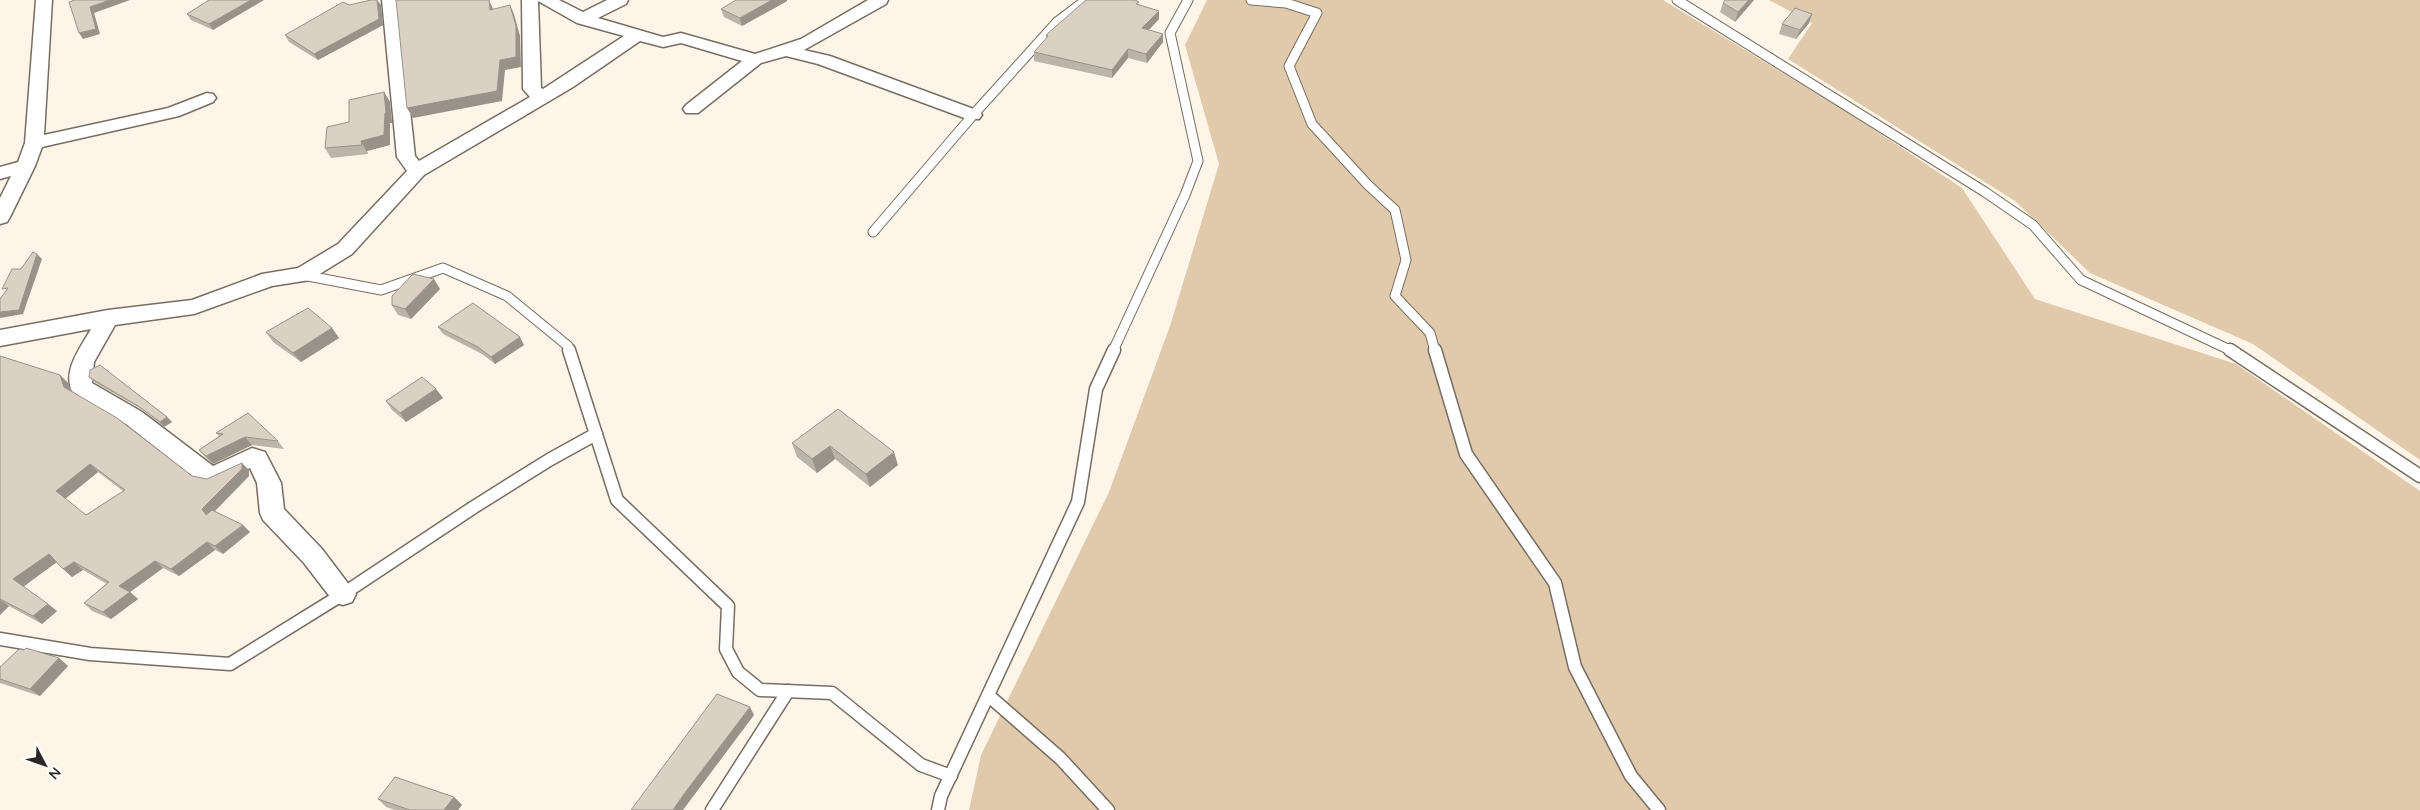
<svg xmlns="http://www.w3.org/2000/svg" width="2420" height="810" viewBox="0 0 2420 810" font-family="Quicksand,sans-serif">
	<rect width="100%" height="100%" fill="#fef4e7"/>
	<g fill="#e0caab">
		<path d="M1207 0H1663L1852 115 1962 188 2035 299 2236 364 2420 491V810H969L981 755 1109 492 1170 326 1219 164 1185 45Z"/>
		<path d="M1769 0H2420V460L2253 344 2090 273 2015 201 1788 59 1812 23Z"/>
	</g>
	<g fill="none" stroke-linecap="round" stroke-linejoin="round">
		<g stroke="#766e62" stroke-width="11">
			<g id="service-far1">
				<path d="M1251 0 1286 3 1317 13 1289 66 1312 124 1368 185 1395 210 1406 260 1395 296 1430 333 1435 351"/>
				<path d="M1677 0 1985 192 2033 225 2081 280 2232 351"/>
				<path d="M873 232 973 115 1057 22 1086 0"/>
				<path d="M303 275 381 290 443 268 507 296 568 346 570 351"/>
				<path d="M1113 351 1185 195 1198 161 1170 33 1188 0"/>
			</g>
		</g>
		<g stroke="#766e62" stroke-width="15">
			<g id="service">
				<path d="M569 350 617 500 728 606 726 649 738 672 760 690 832 693 921 765 951 776"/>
				<path d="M1435 350 1466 454 1555 583 1575 667 1631 776 1659 810"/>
				<path d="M2230 350 2420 476"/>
				<path d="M0 639 90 654 230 664 343 594 474 507 549 460 596 434"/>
				<path d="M989 696 1060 758 1108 810"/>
				<path d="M712 810 788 691"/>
				<path d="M938 810 941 796 1078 502 1096 389 1114 350"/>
			</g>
		</g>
		<g stroke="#766e62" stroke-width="3">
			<g id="minor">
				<path d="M36 0H52L44 135 168 108 207 93 213 94 216 98 213 102 179 116 42 147 35 166 10 217 7 222 0 224V198L11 176 0 179V167L18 162 25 143Z"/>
				<path d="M382 0H398L415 156 419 161 530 97 523 89 522 0H559L583 12 607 0H628L626 4 598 18 663 37 681 33 755 54 801 39 868 0H888L886 4 804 50 830 56 979 111 982 115 979 119H967L818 64 786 56 761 63 698 113H686L683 109 686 105 742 61 681 43 663 47 640 41 573 87 424 175 352 254 310 280 272 286 194 314 115 325 94 362 92 383 142 412 213 466 252 448 265 452 281 483 284 509 322 549 356 594 352 602 343 605 334 602 304 563 263 520 260 513 257 483 250 468 213 485 200 482 126 424 73 393C61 372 81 347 91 329L0 346V330L108 310 192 300 262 274 298 268 338 244 407 171 397 157ZM538 1 577 23 624 36 543 89 541 88Z"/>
			</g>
		</g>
		<use href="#service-far1" stroke="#fff" stroke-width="9"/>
		<use href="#service" stroke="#fff" stroke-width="12"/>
		<use href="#minor" fill="#fff" fill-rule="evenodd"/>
	</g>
	<g fill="#bbb4a9" fill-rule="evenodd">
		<path d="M209 0 213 30 191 20 187 14Z"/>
		<path d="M1754 0 1735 22 1720 12 1723 3Z"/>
		<path d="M787 1 742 26 724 17 721 9Z"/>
		<path d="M349 5H381L383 25 318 60 289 42 285 35Z"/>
		<path d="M1139 5 1159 11V19L1149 30 1163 34V42L1147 63 1128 58 1112 78 1034 61V52L1046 39V35Z"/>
		<path d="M1809 23 1796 39 1779 34 1782 24Z"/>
		<path d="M384 92 390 102 392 123H390V145L367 151 368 154 331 158 325 148 349 122Z"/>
		<path d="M440 289 411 319 398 315 392 305Z"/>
		<path d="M438 327 524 345 495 364 482 354 443 334Z"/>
		<path d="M332 328 339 338 301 362 273 342 266 332Z"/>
		<path d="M0 356 60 375 68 383 71 390 192 476 207 479 249 470V476L215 511 250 532 223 554 215 550 179 576 163 568 130 592 138 599 111 619 92 611 84 603 107 584 83 570 72 577 57 562 23 586 57 611 42 624 9 606 0 615ZM98 472 123 491 86 515 65 499Z"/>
		<path d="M89 377 167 417 172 422 164 427 143 410 94 382Z"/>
		<path d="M436 389 443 398 406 422 392 410 386 401Z"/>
		<path d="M838 409 898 465 870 487 835 459 817 473 797 457 792 443Z"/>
		<path d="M216 433 278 441 284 449 252 445 213 464 206 458 199 450 219 436Z"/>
		<path d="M59 658 68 666 40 696 0 683V667Z"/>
		<path d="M454 797 462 805 458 810H395L386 807 378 799Z"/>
	</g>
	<g fill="#999289">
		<path d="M110 0H130L94 13 100 34 83 39 79 33 90 7Z"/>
		<path d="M251 0H264L213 30 209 24Z"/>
		<path d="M377 0 381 5 383 25 318 60 314 54Z"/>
		<path d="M489 0 493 9 490 10Z"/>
		<path d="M772 0H787V1L742 26 740 18Z"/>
		<path d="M1749 0H1754L1735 22 1738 12Z"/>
		<path d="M510 5 514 14 520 36 521 67 505 70 502 101 413 118 407 108 500 60Z"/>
		<path d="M1159 11V19L1142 37V28Z"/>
		<path d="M1812 14 1809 23 1796 39 1800 30Z"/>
		<path d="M1163 34V42L1147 63 1146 54Z"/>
		<path d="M1128 49V58L1112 78V70Z"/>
		<path d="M384 92 390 102 392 123H390V145L367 151 368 154 361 141Z"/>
		<path d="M37 254 42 259 23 314 0 318V312Z"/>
		<path d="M434 279 440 289 411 319 405 309Z"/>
		<path d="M332 328 339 338 301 362 293 353Z"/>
		<path d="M520 337 524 345 495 364 491 357Z"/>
		<path d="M60 375 68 383 72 395 64 387Z"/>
		<path d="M436 389 443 398 406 422 400 413Z"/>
		<path d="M167 417 172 422 164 427 160 422Z"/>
		<path d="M245 437 252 445 213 464 206 456Z"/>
		<path d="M830 446 835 459 817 473 812 459Z"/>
		<path d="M894 452 898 465 870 487 866 474Z"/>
		<path d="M242 463 249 470V476L209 517 202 509Z"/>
		<path d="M90 464 98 472 65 499 56 491Z"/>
		<path d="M243 525 250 532 223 554 215 546Z"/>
		<path d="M207 542 215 550 179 576 171 569Z"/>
		<path d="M49 554 57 562 23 587 13 579Z"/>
		<path d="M155 561 163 568 130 592 138 599 111 619 103 612 119 586Z"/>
		<path d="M74 562 83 570 72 577 63 569Z"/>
		<path d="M0 600 9 606 0 615Z"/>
		<path d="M48 604 57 611 42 624 33 616Z"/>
		<path d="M59 658 68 666 40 696 30 689Z"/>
		<path d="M750 707 754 715 683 810H673L684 794Z"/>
		<path d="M454 797 462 805 458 810H444Z"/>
	</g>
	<g fill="#dad1c4" stroke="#999289" fill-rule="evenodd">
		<path d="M75 0H110L90 7 96 29 79 33 69 2Z"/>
		<path d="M209 0H251L209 24 187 14Z"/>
		<path d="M371 0H377L379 19 314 54 285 35 343 2 349 5Z"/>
		<path d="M396 0H489L490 10 510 5 516 26V57L500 60 497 91 407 108Z"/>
		<path d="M736 0H772L740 18 721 9Z"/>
		<path d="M1086 0H1135L1139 2 1136 4 1159 11 1142 28 1163 34 1146 54 1128 49 1112 70 1034 52 1048 36 1046 35Z"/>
		<path d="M1725 0H1749L1738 12 1723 3Z"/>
		<path d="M1795 8 1812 14 1800 30 1782 24Z"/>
		<path d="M384 92 386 113H385L384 135 361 141 362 145 325 148 327 127 349 122V100Z"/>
		<path d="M33 252 37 254 19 310 0 312V299L8 288 2 289 12 269H21Z"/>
		<path d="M413 274 434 279 405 309 392 305V296Z"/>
		<path d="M473 303 520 337 491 357 478 347 438 327Z"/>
		<path d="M308 308 332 328 293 353 266 332Z"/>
		<path d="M0 356 60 375 64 387 117 418 192 476 207 479 242 463V469L202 509 206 515 212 510 243 525 215 546 207 542 171 569 155 561 119 586 130 592 103 612 84 603 109 582 74 562 63 569 49 554 13 579 48 604 33 616 0 599ZM90 464 125 490 86 515 56 491Z"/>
		<path d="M100 365 167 417 160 422 138 406 89 377 90 370Z"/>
		<path d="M422 377 436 389 400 413 386 401Z"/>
		<path d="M838 409 894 452 866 474 830 446 812 459 792 443Z"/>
		<path d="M248 413 278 441 245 437 206 456 199 450 223 434 216 433Z"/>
		<path d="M26 648 59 658 30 689 0 679V667L19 649 24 650Z"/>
		<path d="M717 694 750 707 684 794 673 810H631Z"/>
		<path d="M395 777 454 797 444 810H410L378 799Z"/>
	</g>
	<g transform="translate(45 765) rotate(131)" stroke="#ffffff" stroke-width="4" paint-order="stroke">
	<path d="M0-4L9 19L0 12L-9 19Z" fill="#2a2621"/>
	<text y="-8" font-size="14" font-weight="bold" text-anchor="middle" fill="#2a2621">N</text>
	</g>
</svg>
